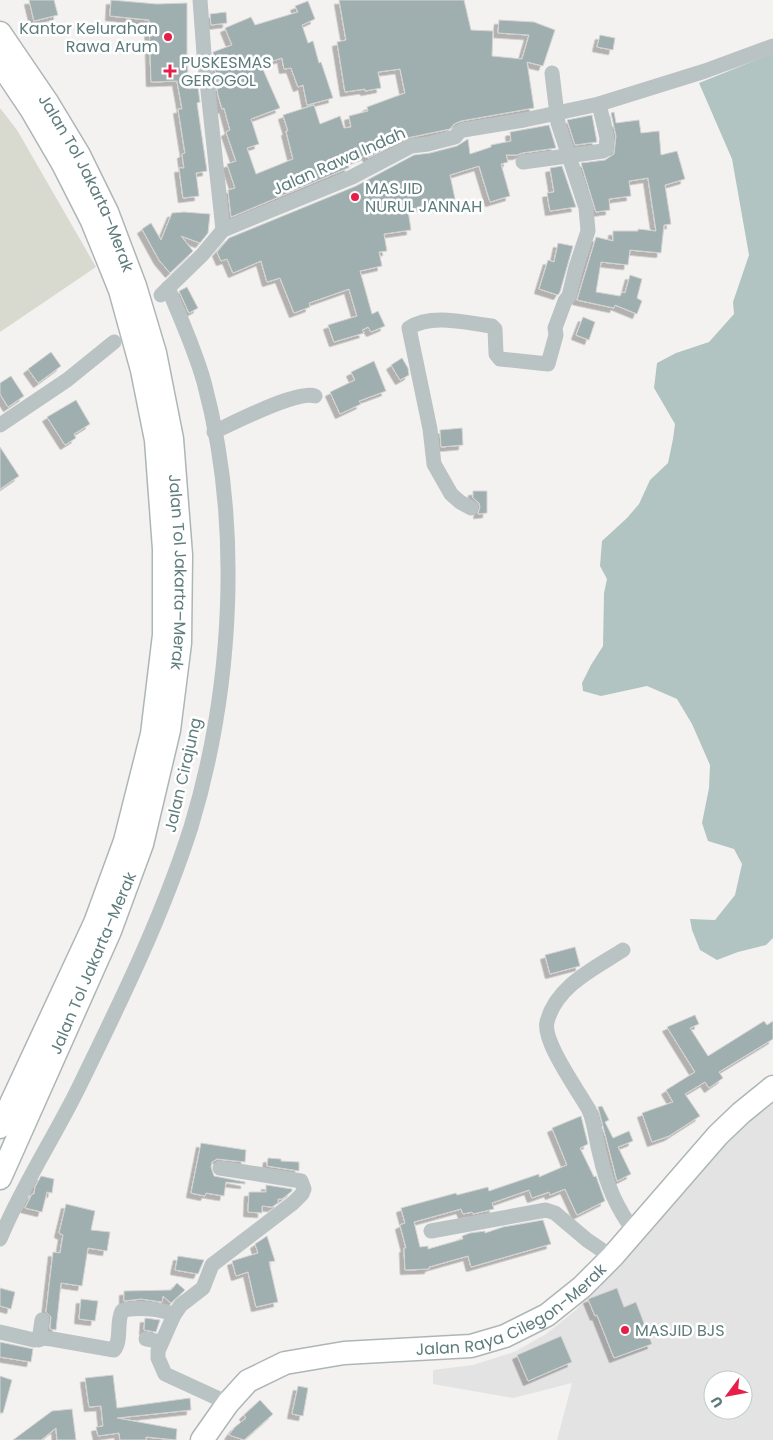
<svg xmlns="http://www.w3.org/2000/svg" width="773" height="1440" viewBox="0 0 773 1440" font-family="Poppins,sans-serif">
	<defs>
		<filter id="shadow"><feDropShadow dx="-4.5" dy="4.5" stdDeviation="0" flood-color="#0004"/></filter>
	</defs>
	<rect width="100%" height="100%" fill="#f4f2f0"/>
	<path fill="#e2e3e2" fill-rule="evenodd" d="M773 1098V1440H557L572 1383 513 1398 433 1384V1370L473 1365 514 1352 546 1334 576 1310 737 1126ZM713 1380H743V1410H713Z"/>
	<path fill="#d8d9cf" d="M0 108 17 130 96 267 0 332Z"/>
	<path fill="#b1c4c1" d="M773 53V938L766 945 738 952 717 960 700 950 692 930 690 919 715 920 735 895 742 864 734 849 708 841 702 823 709 788 710 765 692 724 677 699 647 686 601 696 583 691 582 683 591 665 603 646 604 593 607 579 600 566 602 541 627 518 639 504 650 480 668 463 673 439 675 424 654 388 657 363 676 353 709 342 734 314 733 302 749 255 732 159 699 83Z"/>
	<g fill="#9fafaf" stroke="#d5d4d3" filter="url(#shadow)">
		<path d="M29 0H54L58 15 34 21Z"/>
		<path d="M111 0 157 4 187 3V60L189 89 198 87 200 102 197 103 207 171 196 173 199 196 183 198 179 168H184L182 154 185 153 178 109H182L177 81 151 82 149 20 110 16Z"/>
		<path d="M339 0H464L471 30 493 31 492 56 522 59 529 35 498 33 499 20 534 22 555 30 543 66 527 62 534 108 461 121 454 124 450 129 407 138 368 158 367 155 348 162 349 168H348L231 217 228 190 235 188 227 164 236 161 226 132 230 130 224 108 222 109 218 95 217 88 221 87 215 70 213 52 232 45 225 28 251 17 255 25 298 12 295 6 308 1 315 19 302 25 308 43 313 41 319 63 321 62 333 98 307 105 303 85 298 87 291 68 284 69 282 58 261 65 280 108 251 119 259 144 247 148 256 174 293 159 286 131H288L283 115 314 105 320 124 340 116 344 128 351 127 349 116 368 111 367 107 405 93 400 69 378 72 381 88 365 91V89L345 92 337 42 346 40Z"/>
		<path d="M226 12 227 23 211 25 210 14Z"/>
		<path d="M600 35 615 38 613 50 597 47Z"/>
		<path d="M614 112 616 123 639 120 641 133 659 131 661 155 677 151 685 179 665 185 671 224 664 225 661 253 630 250 628 265 601 262 596 292 620 296 622 292 625 293 630 275 642 279 637 298 642 301 637 314 615 305 614 308 577 300 596 237 613 241V231H638V229L656 231 648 178 629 181 631 196 609 199 610 210 596 212 581 163 605 160 614 154 616 136 611 113Z"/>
		<path d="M592 115 597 142 575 145 567 120Z"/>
		<path d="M549 125 556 148 522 153 517 155H506L508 162 501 164 510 196 490 202 479 166 450 175 455 199 408 210 411 230 384 234 387 251 379 252 382 266 360 271 372 314 378 311 385 326 371 332 368 327 362 330 364 333 334 342 328 325 357 316 349 289 309 303 310 307 294 313 280 278 267 282 261 261 233 273 227 259 221 261 217 252 229 238 356 186 414 155 430 153 457 146 468 139 470 154 491 147V145L511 141 510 132Z"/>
		<path d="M562 166 576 207 550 211 547 193 554 192 550 168Z"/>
		<path d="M184 212 210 214 208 233 200 243 181 236 193 251 170 273 159 260 142 229 151 223 161 240 172 213Z"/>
		<path d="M558 243 573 246 560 292 558 295 539 289 548 260 554 262Z"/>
		<path d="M187 287 198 308 189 313 179 291Z"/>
		<path d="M583 317 595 322 589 340 576 335Z"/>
		<path d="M51 352 61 366 38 383 28 369Z"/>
		<path d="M402 358 408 368 409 375 400 380 391 365Z"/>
		<path d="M374 361 386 391 359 401 361 404 340 414 330 392 355 380 351 372Z"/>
		<path d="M11 376 24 396 8 407 0 394V383Z"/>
		<path d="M76 400 90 424 74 434 76 438 65 445 47 417Z"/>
		<path d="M462 428 463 445 441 447 440 430Z"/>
		<path d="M0 447 19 476 0 489Z"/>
		<path d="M473 491H487V513L478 514 480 507 479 503 473 498Z"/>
		<path d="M575 947 580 966 550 974 545 955Z"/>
		<path d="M695 1015 699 1024 690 1028 708 1056 764 1021 767 1025 773 1021V1039L719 1072 723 1078 709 1088 705 1082 685 1094 700 1116 669 1136 652 1142 642 1113 673 1102 666 1090 695 1072 667 1027Z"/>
		<path d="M602 1106 609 1120 605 1122 613 1138 629 1131 633 1141 618 1147 631 1174 617 1181 598 1107Z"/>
		<path d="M581 1116 588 1144 580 1148 594 1177 596 1176 605 1201 577 1215 565 1189 550 1195 549 1192 532 1198 529 1190 492 1203 494 1209 473 1214 472 1212 463 1214 461 1209 414 1222 420 1247 428 1246V1249L463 1239 462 1236 470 1233 485 1231V1233L503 1227 543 1220 551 1244 471 1267 468 1256 429 1267V1269L405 1270 404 1248H406L400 1225 405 1223 401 1208 456 1193 457 1195 488 1187 489 1191 539 1174V1177L567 1165 552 1128Z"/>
		<path d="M201 1143 246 1150 245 1162 217 1159 212 1162 211 1167 214 1176 245 1182V1184L226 1182 224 1196 206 1193 205 1196 191 1193Z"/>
		<path d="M268 1158 281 1159V1161L299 1162V1171L267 1166Z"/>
		<path d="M41 1176 54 1179 52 1193 47 1192 42 1212 25 1208 32 1194H34L35 1187Z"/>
		<path d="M266 1185 292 1189V1191L282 1199H278V1203L272 1207 262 1206V1213L248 1212 249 1192H266Z"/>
		<path d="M66 1204 95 1211 91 1230 110 1232 107 1251 88 1248 82 1286 61 1283 56 1330 50 1329 51 1317 46 1312 53 1252 60 1253 63 1235 59 1233Z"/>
		<path d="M267 1236 275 1261 269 1262 278 1302 256 1307 248 1272 236 1276 232 1261 258 1253 255 1244Z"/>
		<path d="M178 1256 204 1260 198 1274 175 1270Z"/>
		<path d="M177 1283 185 1290 171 1303 163 1296 162 1302 141 1299 124 1301V1291L171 1290Z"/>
		<path d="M0 1288 15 1292 11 1309 0 1306Z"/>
		<path d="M617 1288 624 1307 636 1302 652 1344 614 1358 597 1315 595 1316 588 1299Z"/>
		<path d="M81 1299 98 1301 95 1321 79 1319Z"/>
		<path d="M145 1318 160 1320 156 1332 144 1330Z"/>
		<path d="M561 1336 572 1362 528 1381 517 1355Z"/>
		<path d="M0 1342 33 1349 31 1362 0 1357Z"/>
		<path d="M113 1375 117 1408 190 1398 191 1410 117 1418 177 1429 176 1440 146 1437V1440H120L119 1433 98 1436 96 1427 103 1426 101 1406 89 1407 85 1378Z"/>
		<path d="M0 1376 12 1380 3 1413H0Z"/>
		<path d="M298 1386 308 1388 303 1416 292 1414Z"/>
		<path d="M260 1400 273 1414 244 1440 229 1435 235 1427 246 1418 244 1415Z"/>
		<path d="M72 1409 76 1440H57L56 1428 41 1440H13L52 1411Z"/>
	</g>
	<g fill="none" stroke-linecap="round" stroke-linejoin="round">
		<g stroke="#adb6b6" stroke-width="25">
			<g id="highway">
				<path id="s1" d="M0 33 47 102 79 155 107 212 135 286 155 353 172 439 181 555 180 643 169 730 142 844 110 931 0 1178"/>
				<path d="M0 63 31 109 63 164 92 221 120 290 142 370 156 440 164 549V635L152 734 125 841 95 923 0 1127"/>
				<path id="s2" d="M202 1440 228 1403 248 1381 285 1363 344 1353 471 1346 505 1336 547 1315 582 1287 612 1257 718 1135 741 1113 773 1087"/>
			</g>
		</g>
		<g stroke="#bac3c3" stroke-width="15">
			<path d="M200 0 204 54 223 230"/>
			<path d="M523 162 603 151 606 149 607 138 599 104 705 71 773 46"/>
			<path d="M161 295 202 255 223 230 352 177 411 146 428 144 455 137 459 132 463 130 524 120 599 104"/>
			<path d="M0 425 67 380 114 342"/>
			<path d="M214 432C233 423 297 390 315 396"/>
			<path d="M471 508 460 502 451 494 434 464 430 429 409 328C431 313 467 323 492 326L495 329 496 354 500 359 548 364 556 335 555 328 565 301 569 296 576 267 588 231 586 208 558 123 552 73"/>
			<path d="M623 950C595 968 556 986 547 1022 542 1041 579 1092 589 1110 595 1123 596 1141 600 1155 606 1183 617 1209 634 1231"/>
			<path d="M220 1168 301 1181 304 1189 302 1194 293 1203 212 1265 203 1288 181 1305 174 1315 158 1351V1358L165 1374 228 1403"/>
			<path d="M431 1231 546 1210 555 1213 587 1240 612 1257"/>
			<path d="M0 1239C21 1188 52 1141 77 1091 119 1005 162 918 191 827 233 688 242 523 204 382 195 350 181 319 168 288"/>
			<path d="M0 1332 34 1340 41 1338 52 1339 114 1350C122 1340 116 1323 122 1311 133 1306 163 1309 174 1315"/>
			<path d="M146 1339 161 1342"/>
			<path d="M39 1340 42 1320"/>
		</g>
		<use href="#highway" stroke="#fff" stroke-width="22"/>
	</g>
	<g fill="#e61e48" stroke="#fff" stroke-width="2">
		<circle cx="168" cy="37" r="5"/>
		<path d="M167.5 63.5h5v5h5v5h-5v5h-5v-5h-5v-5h5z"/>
		<circle cx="355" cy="197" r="5"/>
		<circle cx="625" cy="1330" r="5"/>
	</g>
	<g text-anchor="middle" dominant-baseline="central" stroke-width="5" stroke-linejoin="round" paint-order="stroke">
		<g font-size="16" fill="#5e7c7c" stroke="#fff" text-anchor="start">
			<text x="158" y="28" text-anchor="end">Kantor Kelurahan<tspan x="158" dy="18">Rawa Arum</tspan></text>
			<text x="181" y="62">PUSKESMAS<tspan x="181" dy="18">GEROGOL</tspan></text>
			<text x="365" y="188">MASJID<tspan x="365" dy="18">NURUL JANNAH</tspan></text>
			<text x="635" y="1330">MASJID BJS</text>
		</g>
		<g font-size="16" fill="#5e7c7c" stroke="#fff">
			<text transform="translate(339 161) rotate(-24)">Jalan Rawa Indah</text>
			<text stroke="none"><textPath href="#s1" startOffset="174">Jalan Tol Jakarta–Merak</textPath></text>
			<text stroke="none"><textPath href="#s1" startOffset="579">Jalan Tol Jakarta–Merak</textPath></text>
			<text transform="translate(183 775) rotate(-77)">Jalan Cirajung</text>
			<text transform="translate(93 963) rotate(-67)">Jalan Tol Jakarta–Merak</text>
			<text stroke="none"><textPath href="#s2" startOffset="354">Jalan Raya Cilegon-Merak</textPath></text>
		</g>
	</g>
	<g transform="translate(728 1395) rotate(238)"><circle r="24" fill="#ffffff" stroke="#bfcbcb"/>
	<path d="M0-4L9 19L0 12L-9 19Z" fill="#e61e48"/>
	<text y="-8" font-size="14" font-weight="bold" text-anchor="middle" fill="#5e7c7c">U</text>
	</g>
</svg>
